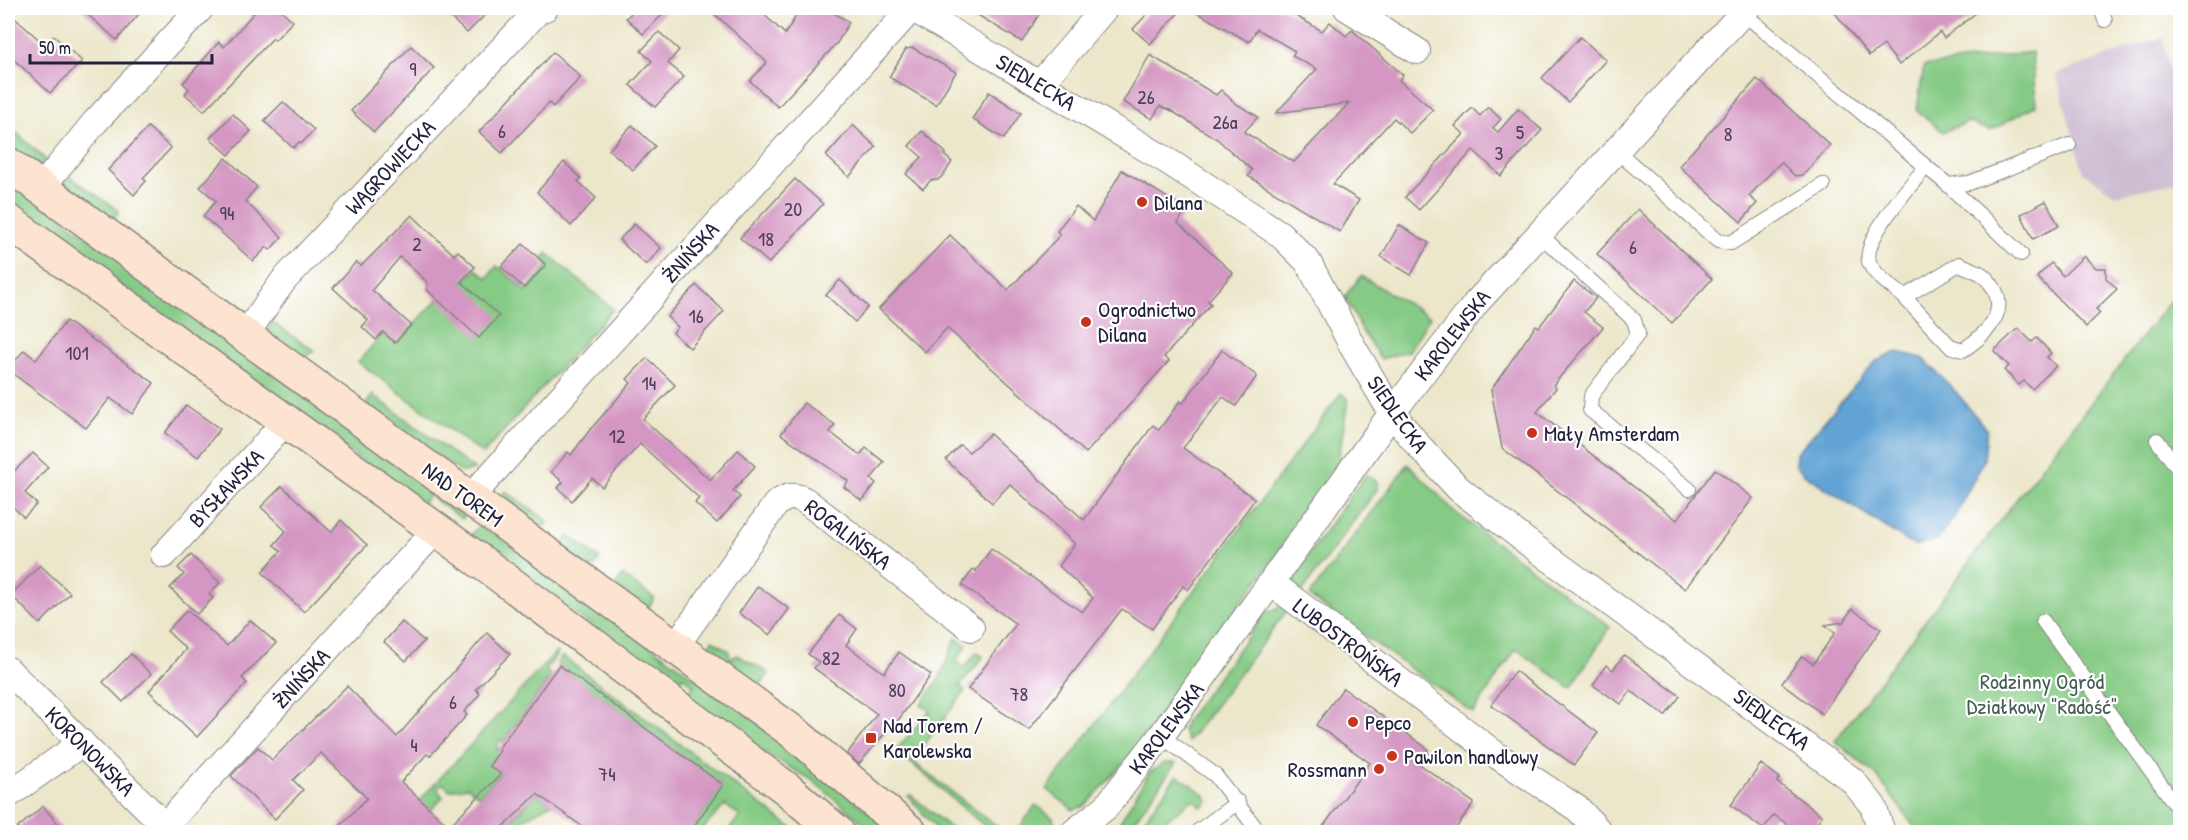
<svg xmlns="http://www.w3.org/2000/svg" width="2188" height="840" viewBox="0 0 2188 840" font-family="'Patrick Hand',sans-serif">
	<rect width="100%" height="100%" fill="#fff"/>
	<filter id="ink" filterUnits="userSpaceOnUse"><feTurbulence type="fractalNoise" baseFrequency=".0167" numOctaves="2"/><feDisplacementMap in="SourceGraphic" scale="12" xChannelSelector="R" yChannelSelector="G"/><feConvolveMatrix kernelMatrix="1 2 1 2 8 2 1 2 1" color-interpolation-filters="sRGB"/></filter>
	<filter id="wash" filterUnits="userSpaceOnUse"><feTurbulence type="fractalNoise" baseFrequency=".008" numOctaves="4" result="noise"/><feDisplacementMap in="SourceGraphic" scale="24" xChannelSelector="R" yChannelSelector="G"/><feGaussianBlur stdDeviation="1.35" result="paint"/><feColorMatrix in="noise" values="0 0 0 0 0 0 0 0 0 0 0 0 0 0 0 0 0 1.4 0 .05"/><feComposite in="paint" operator="in"/></filter>
	<g filter="url(#wash)">
		<rect width="100%" height="100%" fill="#ece7cb"/>
		<path fill="#cdbed2" d="M2163 37 2180 127V182L2116 195 2083 172 2056 74Z"/>
		<g fill="#86cb85" stroke="#547660" stroke-width="1.5">
			<path d="M2032 52 2036 105 1990 131 1969 122 1943 132 1917 110 1924 66Z"/>
			<path d="M8 125 48 162 42 167 38 166 8 147Z"/>
			<path d="M66 174 119 211 112 222 63 186Z"/>
			<path d="M8 179 468 512 462 519 429 495 422 504 8 203Z"/>
			<path d="M547 253 613 309 483 454 358 362 383 334 396 344 459 277 464 281 476 269 487 278 497 266 526 291 549 265 543 258Z"/>
			<path d="M1361 276 1430 317 1409 351 1381 359 1362 331 1345 296Z"/>
			<path d="M2180 288V832H1918L1876 775 1835 741 2009 509Z"/>
			<path d="M270 321 315 351 303 358 268 335Z"/>
			<path d="M1341 393 1348 399 1339 456 1344 461 1134 752 1085 806 1073 810 1047 789Z"/>
			<path d="M373 395 475 470 461 472 367 408V403Z"/>
			<path d="M1408 464 1456 513 1610 627 1571 688 1516 649 1473 713 1309 596Z"/>
			<path d="M1366 474 1378 482V488L1301 593 1295 587 1294 575Z"/>
			<path d="M505 491 548 521 540 533 497 502Z"/>
			<path d="M481 524 772 733 893 832H874L813 781 760 750 686 697 694 685 682 677 674 688 470 536Z"/>
			<path d="M569 536 600 559 591 570 560 547Z"/>
			<path d="M622 575 654 598 648 609 615 586Z"/>
			<path d="M1282 606 1289 608 1188 742 1183 731 1185 722 1265 613Z"/>
			<path d="M956 638 967 646 956 660 964 668 977 652 983 657 960 686 965 691 912 761 1004 832H991L896 750 930 711 921 704 939 679Z"/>
			<path d="M712 640 729 651 730 659 737 655 769 673 763 682 754 684 706 651Z"/>
			<path d="M556 652 558 653 546 670 551 676 503 742 500 740 496 747 512 762 479 796 468 787 449 790 443 783 437 789 443 797 431 810 420 800Z"/>
			<path d="M562 656 797 832H727L740 816 725 805 700 832H690L722 785 557 664Z"/>
			<path d="M1164 763H1176L1126 832H1114L1149 773Z"/>
			<path d="M1177 775 1203 793 1208 800 1206 804 1201 807 1194 799 1149 832H1135Z"/>
			<path d="M537 794 551 804 527 817 509 832H500Z"/>
			<path d="M911 795 955 832H939L908 796Z"/>
			<path d="M1036 805 1053 818 1054 824 1047 832H1016Z"/>
		</g>
		<path fill="#60a3d4" stroke="#416288" stroke-width="1.5" d="M1897 352 1923 358 1957 393 1987 430 1984 460 1955 516 1937 540 1914 546 1804 474 1795 464 1796 454 1876 361Z"/>
		<g id="blocks">
			<g fill="#d496c2">
				<path d="M80 8H144L117 40Z"/>
				<path d="M258 8H279L293 21 275 40 273 38 204 111 185 94 189 89 183 83 219 42 224 47Z"/>
				<path d="M440 8H492L467 33Z"/>
				<path d="M637 8H669L643 34 626 18Z"/>
				<path d="M708 8H757L785 34 801 8H826L849 22 837 43 778 107 750 81 767 62Z"/>
				<path d="M966 8H1043L1022 42Z"/>
				<path d="M1153 8H1183L1150 44 1133 29Z"/>
				<path d="M1189 8H1282L1322 31 1330 22 1346 36 1352 30 1403 75 1399 80 1433 110 1410 133 1394 118 1333 184 1359 200 1340 232 1248 176 1252 170 1217 139 1170 110 1160 106 1152 119 1123 102 1150 55 1216 95 1221 90 1235 103 1258 117 1244 132 1294 162 1349 103 1276 113 1317 69 1292 56 1295 51 1257 29 1249 42Z"/>
				<path d="M1831 8H1982L1944 38 1940 32 1899 65 1884 45 1869 56Z"/>
				<path d="M8 12 45 45 54 36 82 61 50 93 8 54Z"/>
				<path d="M659 32 679 50 668 63 684 77 655 107 630 85 652 61 641 51Z"/>
				<path d="M1580 37 1606 60 1568 102 1542 78Z"/>
				<path d="M411 46 434 68 374 132 351 111Z"/>
				<path d="M913 48 956 72 936 105 889 77 906 49Z"/>
				<path d="M553 52 581 77 553 107 549 103 502 153 479 132Z"/>
				<path d="M1757 79 1830 145 1803 175 1795 176 1781 162 1749 196 1757 203 1741 222 1679 166Z"/>
				<path d="M989 92 1021 113 1004 139 972 119Z"/>
				<path d="M283 102 314 130 301 144 299 142 293 148 264 121Z"/>
				<path d="M1488 107 1501 119 1493 128 1498 132 1518 109 1542 130 1501 176 1473 150 1419 210 1405 197 1464 134 1455 126 1472 108 1480 116Z"/>
				<path d="M233 114 251 131 229 155 210 138Z"/>
				<path d="M632 125 655 146 633 170 609 150Z"/>
				<path d="M853 125 876 147 849 177 826 156Z"/>
				<path d="M148 127 171 148 143 178 146 181 134 195 108 170Z"/>
				<path d="M922 131 946 153 944 155 952 162 945 173 938 180H931L923 189 906 174 922 157 909 146Z"/>
				<path d="M226 158 257 187 245 201 282 237 270 250 267 247 253 261 203 216 216 201 200 187Z"/>
				<path d="M564 162 581 178 578 181 596 198 571 226 537 192Z"/>
				<path d="M1122 170 1186 209 1178 223 1233 273 1208 301 1211 304 1164 357 1169 361 1086 453 947 328 925 352 879 309 950 235 1008 290 1060 235 1057 231 1076 206 1093 221Z"/>
				<path d="M795 179 823 204 769 263 740 238Z"/>
				<path d="M2046 201 2059 226 2033 239 2021 214Z"/>
				<path d="M1638 209 1712 279 1672 323 1597 254Z"/>
				<path d="M412 215 454 255 458 251 475 267 461 281 499 316 479 338 427 290 428 283 400 257 372 290 411 325 395 343 383 332 376 340 362 327 368 320 333 288 356 262 361 266Z"/>
				<path d="M634 224 661 248 646 265 619 240Z"/>
				<path d="M1399 225 1429 243 1411 275 1381 257Z"/>
				<path d="M523 244 546 265 524 288 501 267Z"/>
				<path d="M2084 256 2096 268H2106V278L2117 289 2096 309 2100 313 2086 327 2037 277 2051 263 2063 276Z"/>
				<path d="M840 280 868 307 855 322 826 295Z"/>
				<path d="M1574 281 1596 298 1584 312 1603 327 1553 385 1556 388 1537 412 1677 520 1715 469 1753 498 1685 589 1502 448 1491 390 1536 325 1539 327Z"/>
				<path d="M696 285 724 311 690 348 673 333 678 327 667 317Z"/>
				<path d="M66 321 154 383 132 414 110 398 86 428 8 370 24 350 36 360Z"/>
				<path d="M2018 328 2032 342 2037 338 2051 353 2047 357 2056 366 2032 389 2024 381 2019 385 2004 370 2009 366 1994 351Z"/>
				<path d="M1222 350 1257 376 1236 406 1223 397 1183 448 1255 499 1188 590 1183 586 1152 629 1122 609 1029 730 968 689 1016 624 962 585 973 569 976 571 991 549 1082 612 1093 598 1059 566 1075 544 1010 484 992 503 946 460 960 445 969 452 990 434 1084 520 1153 425 1159 430 1180 401 1183 403Z"/>
				<path d="M647 358 675 385 643 419 710 480 738 450 755 466 733 491 740 497 717 523 695 503 699 498 640 444 602 487 592 478 572 501 558 488 563 482 551 472 568 452 571 455 589 431 631 383 627 379Z"/>
				<path d="M804 403 835 425 830 432 860 455 866 448 884 462 871 479 876 483 862 501 844 487 848 481 781 434Z"/>
				<path d="M186 405 220 429 198 457 165 433Z"/>
				<path d="M33 453 48 467 25 493 37 504 24 517 13 507 8 514V477Z"/>
				<path d="M282 486 331 532 341 520 367 545 304 612 262 572 281 551 274 545 286 531 261 507Z"/>
				<path d="M191 555 220 583 209 594 213 598 197 614 170 588 184 574 178 568Z"/>
				<path d="M40 565 70 593 40 624 11 595Z"/>
				<path d="M758 586 789 609 770 635 739 613Z"/>
				<path d="M1852 609 1881 629 1822 714 1782 683 1802 656 1813 664 1835 633 1825 625 1843 622Z"/>
				<path d="M187 610 227 646 250 620 276 643 242 678 247 683 197 737 149 691 186 649 167 631Z"/>
				<path d="M839 615 857 629 846 645 884 673 899 652 931 675 894 726 892 725 859 764 847 754 877 714 814 668 819 662 808 654Z"/>
				<path d="M402 622 424 641 406 661 384 642Z"/>
				<path d="M487 633 510 654 476 689 480 694 464 712 467 715 430 756 427 754 401 782 449 826 501 774 489 766 500 750 498 749 559 665 723 785 690 832H590L537 794 498 832H334L367 798 321 753 293 780 303 790 275 819 231 776 258 747 272 760 347 686 397 737Z"/>
				<path d="M131 654 151 674 123 702 103 682Z"/>
				<path d="M1624 655 1680 696 1665 716 1631 691 1621 704 1593 685 1606 665 1613 670Z"/>
				<path d="M1515 671 1598 733 1574 765 1491 705Z"/>
				<path d="M1343 688 1428 749 1418 763 1474 803 1453 832H1319L1370 763 1316 725Z"/>
				<path d="M1761 764 1780 778 1777 782 1822 816 1810 832H1798L1774 815 1763 829 1731 805Z"/>
				<path d="M43 806 65 832H13Z"/>
			</g>
		</g>
	</g>
	<g filter="url(#ink)">
		<use href="#blocks" fill-opacity="0" stroke="#878483" stroke-width="1.5"/>
		<g fill="none" stroke-linecap="round" stroke-linejoin="round">
			<g stroke="#878483" stroke-width="16">
				<g id="lane">
					<path d="M2101 8 2105 20"/>
					<path d="M1743 13 1948 185 1969 183 2069 145"/>
					<path d="M1617 151 1718 241 1731 243 1823 185"/>
					<path d="M1948 185 2021 254"/>
					<path d="M1539 234 1634 320 1638 334 1591 396 1590 410 1689 489"/>
					<path d="M1904 297 1950 346 1963 350C1990 332 2014 306 1985 277 1980 271 1967 268 1959 264L1904 297C1894 288 1875 276 1870 264 1859 242 1911 185 1925 168"/>
					<path d="M2157 440 2180 471"/>
					<path d="M2043 621 2180 811"/>
					<path d="M1161 736 1215 775 1259 832"/>
					<path d="M1197 832 1238 802"/>
				</g>
			</g>
			<g stroke="#878483" stroke-width="28">
				<g id="street">
					<path d="M912 8 1169 162 1280 234 1308 262 1354 349 1392 413 1418 445 1459 489 1527 542 1852 780 1873 806 1882 832"/>
					<path d="M1347 8 1417 51"/>
					<path d="M1040 84 1105 8"/>
					<path d="M41 188 95 122 201 8"/>
					<path d="M245 335 284 280 538 11 545 8"/>
					<path d="M469 499 912 8"/>
					<path d="M164 555 287 420"/>
					<path d="M1272 583 1499 757 1578 809 1597 829"/>
					<path d="M675 647 776 504C787 496 794 494 806 501L971 628"/>
					<path d="M8 670 171 832"/>
					<path d="M8 795 82 743"/>
					<path d="M165 826 436 530"/>
					<path d="M1074 832 1106 807 1161 736 1392 413 1477 302 1747 8"/>
				</g>
			</g>
			<g stroke="#878483" stroke-width="36">
				<g id="secondary">
					<path d="M8 164 797 735 910 832"/>
					<path d="M8 221 495 572 787 789 837 832"/>
				</g>
			</g>
			<use href="#lane" stroke="#fff" stroke-width="14"/>
			<use href="#street" stroke="#fff" stroke-width="26"/>
			<use href="#secondary" stroke="#fde4d1" stroke-width="33"/>
		</g>
	</g>
	<g fill="#c8321e" stroke="#fff" stroke-width="2">
		<circle cx="1142" cy="202" r="6"/>
		<circle cx="1086" cy="322" r="6"/>
		<circle cx="1532" cy="433" r="6"/>
		<circle cx="1353" cy="722" r="6"/>
		<rect x="865" y="732" width="12" height="12" rx="3"/>
		<circle cx="1392" cy="756" r="6"/>
		<circle cx="1379" cy="769" r="6"/>
	</g>
	<g text-anchor="middle" dominant-baseline="central" stroke-width="4.5" stroke-linejoin="round" paint-order="stroke">
		<g font-size="20" fill="#4e3f5d">
			<text x="413" y="68">9</text>
			<text x="1146" y="96">26</text>
			<text x="1225" y="121">26a</text>
			<text x="502" y="130">6</text>
			<text x="1520" y="131">5</text>
			<text x="1728" y="133">8</text>
			<text x="1499" y="152">3</text>
			<text x="793" y="208">20</text>
			<text x="227" y="212">94</text>
			<text x="766" y="238">18</text>
			<text x="417" y="243">2</text>
			<text x="1633" y="246">6</text>
			<text x="696" y="315">16</text>
			<text x="77" y="352">101</text>
			<text x="649" y="382">14</text>
			<text x="617" y="435">12</text>
			<text x="831" y="657">82</text>
			<text x="897" y="689">80</text>
			<text x="1019" y="693">78</text>
			<text x="453" y="701">6</text>
			<text x="414" y="744">4</text>
			<text x="607" y="773">74</text>
		</g>
		<g font-size="22" fill="#22223b" stroke="#fff">
			<text transform="translate(1036 82) rotate(31)">SIEDLECKA</text>
			<text transform="translate(390 167) rotate(-47)">WĄGROWIECKA</text>
			<text transform="translate(690 252) rotate(-48)">ŻNIŃSKA</text>
			<text transform="translate(1452 335) rotate(-52)">KAROLEWSKA</text>
			<text transform="translate(1398 414) rotate(55)">SIEDLECKA</text>
			<text transform="translate(226 488) rotate(-47)">BYSŁAWSKA</text>
			<text transform="translate(463 494) rotate(36)">NAD TOREM</text>
			<text transform="translate(848 534) rotate(37)">ROGALIŃSKA</text>
			<text transform="translate(1348 642) rotate(37)">LUBOSTROŃSKA</text>
			<text transform="translate(301 678) rotate(-47)">ŻNIŃSKA</text>
			<text transform="translate(1772 719) rotate(36)">SIEDLECKA</text>
			<text transform="translate(1166 728) rotate(-53)">KAROLEWSKA</text>
			<text transform="translate(90 751) rotate(45)">KORONOWSKA</text>
		</g>
		<g font-size="22" fill="#22223b" stroke="#fff" text-anchor="start">
			<text x="1154" y="202">Dilana</text>
			<text x="1098" y="309">Ogrodnictwo<tspan x="1098" dy="25">Dilana</tspan></text>
			<text x="1544" y="433">Mały Amsterdam</text>
			<text x="1365" y="722">Pepco</text>
			<text x="883" y="725">Nad Torem /<tspan x="883" dy="25">Karolewska</tspan></text>
			<text x="1404" y="756">Pawilon handlowy</text>
			<text x="1367" y="769" text-anchor="end">Rossmann</text>
		</g>
		<g font-size="22" fill="#455d55" stroke="#fff">
			<text x="2042" y="681">Rodzinny Ogród<tspan x="2042" dy="25">Działkowy "Radość"</tspan></text>
		</g>
	</g>
	<rect width="2188" height="840" fill="none" stroke="#fff" stroke-width="30"/>
	<path d="M30 54v9h182v-9" fill="none" stroke="#22223b" stroke-width="3"/>
	<text x="39" y="54" font-size="18" fill="#22223b" stroke="#ffffff" stroke-width="4.5" paint-order="stroke">50 m</text>
</svg>
